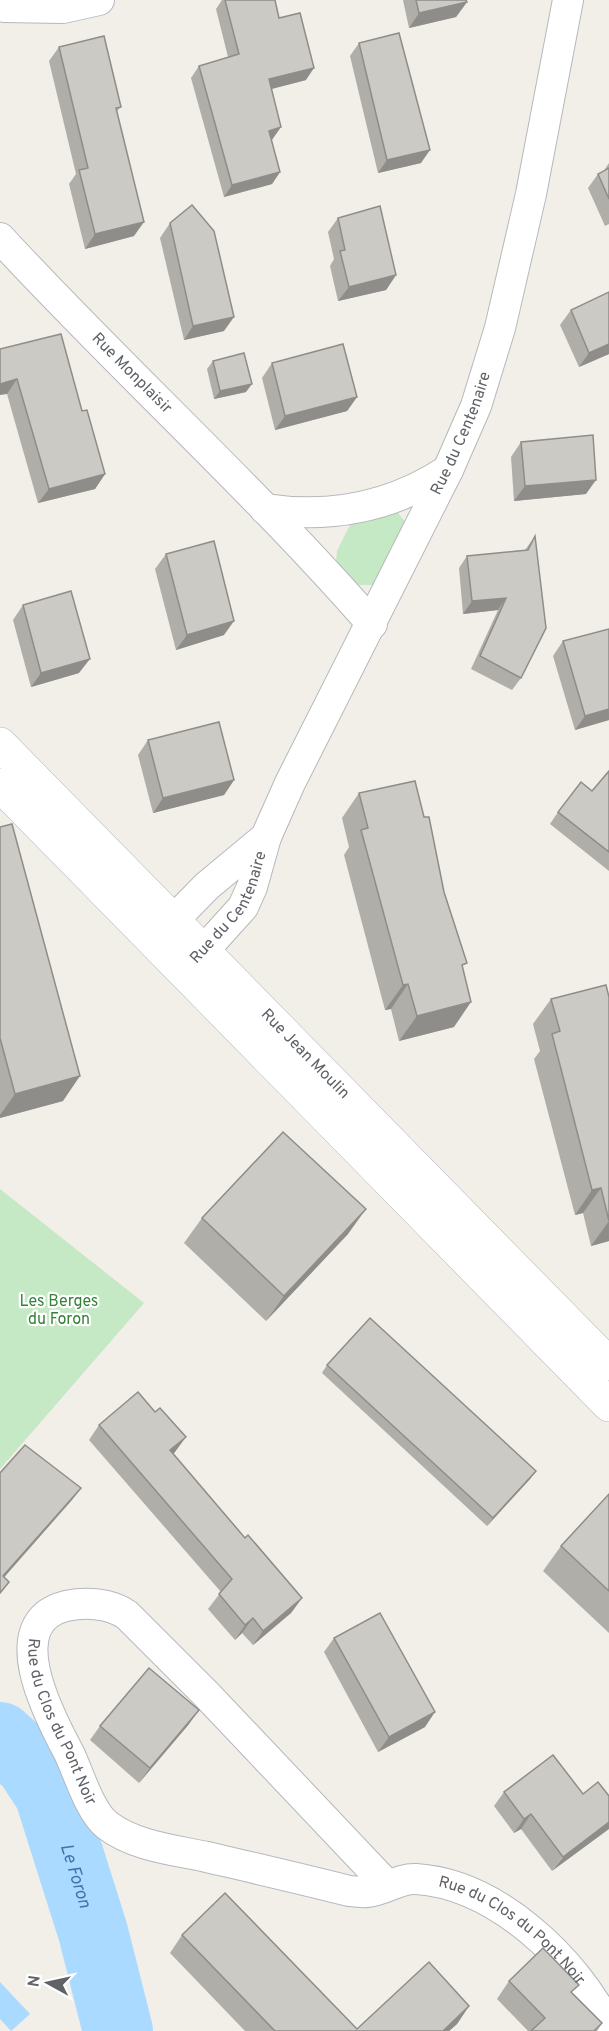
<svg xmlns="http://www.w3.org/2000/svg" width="609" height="2031" viewBox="0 0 609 2031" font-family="Overpass,sans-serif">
	<rect width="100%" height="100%" fill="#f1efe8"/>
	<g fill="#c5e8c5">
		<path d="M393 507 407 524 373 585H356L336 562 337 551 352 521Z"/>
		<path d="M0 1189 144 1303 0 1469Z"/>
		<path d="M36 1741 57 1755 84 1841 102 1845 152 2031H133L64 1801 50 1767 31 1745Z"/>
	</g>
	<path fill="#aadaff" d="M0 1982 30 2014 11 2031 0 2019Z"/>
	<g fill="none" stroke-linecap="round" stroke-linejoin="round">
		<path stroke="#aadaff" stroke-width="70" id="s1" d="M0 1737 30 1764 49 1793 93 1932 118 2031"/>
		<g stroke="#b5b8bc" stroke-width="32">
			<g id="street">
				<path d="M4 7 63 8 99 0"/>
				<path id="s2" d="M0 238C121 369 254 489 372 624"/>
				<path d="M265 509C332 519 392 507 448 470"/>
				<path d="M156 938 207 886 266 837"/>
				<path id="s3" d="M187 969 243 907 252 887 266 837 290 783 448 470 476 406 500 328 531 194 568 0"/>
				<path id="s4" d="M387 1885 207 1695 127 1615C110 1603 86 1602 66 1606 0 1622 48 1714 69 1753 79 1774 90 1812 107 1825 134 1846 174 1850 207 1857 254 1868 302 1879 349 1891 355 1891 362 1893 367 1892 384 1891 399 1878 416 1879 496 1884 575 1959 609 2028"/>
			</g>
		</g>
		<g stroke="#b6babf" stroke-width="34">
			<g id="secondary">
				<path id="s5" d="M0 744 609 1364"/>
				<path d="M0 785 609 1405"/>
			</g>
		</g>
		<use href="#street" stroke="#fff" stroke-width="30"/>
		<use href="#secondary" stroke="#fff" stroke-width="33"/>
	</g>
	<g fill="#afaea9">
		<path d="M222 0H275L279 18 306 80 271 89V140L280 172 272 184 224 197 191 78 199 66 228 57 216 9Z"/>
		<path d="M403 0H466L467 2 456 17 409 28Z"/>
		<path d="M359 43 421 163 378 173 350 56Z"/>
		<path d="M59 47 121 107 117 111 134 236 85 249 69 184 76 174 49 61Z"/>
		<path d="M609 163V224L605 226 588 188 598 174 605 170V169Z"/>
		<path d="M338 218 396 275 386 290 338 301 330 266 334 259 328 232Z"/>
		<path d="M170 223 224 331 184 340 160 238Z"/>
		<path d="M609 292V354L579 367 560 325 571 310Z"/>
		<path d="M0 349 82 411 105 474 95 489 38 503 7 394Z"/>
		<path d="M213 361 246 392 214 399 207 369Z"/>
		<path d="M272 363 357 397 347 411 275 430 262 378Z"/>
		<path d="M521 442 586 494 514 501 511 457Z"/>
		<path d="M535 536 521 678 512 690 471 669 498 610 463 614 459 568 467 556 525 550Z"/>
		<path d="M166 554 224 635 176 650 155 569Z"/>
		<path d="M23 605 79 673 31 687 13 620Z"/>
		<path d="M563 641 609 720 575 730 553 656Z"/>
		<path d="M148 740 234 780 224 795 153 813 138 755Z"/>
		<path d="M609 771V871L550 824 558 812 592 791Z"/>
		<path d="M359 793 424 817 444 892 463 969 454 1027 399 1041 391 1009 385 1010 344 855 349 847 342 818Z"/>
		<path d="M0 827 63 1101 0 1118Z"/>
		<path d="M609 997V1241L591 1246 583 1213 575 1215 534 1059 540 1051 533 1024 551 999Z"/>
		<path d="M202 1218 348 1234 266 1321 184 1243Z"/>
		<path d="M327 1365 536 1471 530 1479 487 1526 322 1373Z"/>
		<path d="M99 1425 175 1452 173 1454 245 1538 302 1598 291 1613 253 1645 242 1633 235 1640 208 1609 221 1592 89 1440Z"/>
		<path d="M609 1494V1633L543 1571 561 1546Z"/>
		<path d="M334 1638 425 1727 378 1752 324 1652Z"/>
		<path d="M189 1724 139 1783 90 1740 100 1726Z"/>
		<path d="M504 1792 583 1794 609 1796 552 1871 521 1829 514 1833 494 1806Z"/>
		<path d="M182 1935 357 2029 469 2006 457 2024 449 2031H245L170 1953Z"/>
		<path d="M509 1981 573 1994 602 2023 597 2031H528L497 1999Z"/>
	</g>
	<g fill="#8f8d8a">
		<path d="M467 2 456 17 409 28 419 13Z"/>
		<path d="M314 68 306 80 260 92 269 79Z"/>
		<path d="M281 127 272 140 260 143 269 131Z"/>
		<path d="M430 150 421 163 378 173 387 160Z"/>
		<path d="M280 172 272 184 224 197 232 185Z"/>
		<path d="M144 222 134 236 85 249 95 234Z"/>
		<path d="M396 275 386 290 338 301 349 287Z"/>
		<path d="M234 317 224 331 184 340 193 326Z"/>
		<path d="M609 344V354L579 367 589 353Z"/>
		<path d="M17 379 7 394 0 395V384Z"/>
		<path d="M252 384 246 392 214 399 220 391Z"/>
		<path d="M357 397 347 411 275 430 285 416Z"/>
		<path d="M105 474 95 489 38 503 49 489Z"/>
		<path d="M596 480 586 494 514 501 525 486Z"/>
		<path d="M506 598 498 610 463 614 472 601Z"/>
		<path d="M234 621 224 635 176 650 187 635Z"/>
		<path d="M90 659 79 673 31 687 41 673Z"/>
		<path d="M609 709V720L575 730 585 716Z"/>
		<path d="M234 780 224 795 153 813 163 798Z"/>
		<path d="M408 984 391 1009 385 1010 403 985Z"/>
		<path d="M471 1002 454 1027 399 1041 417 1016Z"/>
		<path d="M80 1076 63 1101 0 1118V1115L15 1094Z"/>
		<path d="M601 1188 583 1213 575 1215 592 1190Z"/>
		<path d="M366 1209 348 1234 266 1321 284 1296Z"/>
		<path d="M609 1221V1241L591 1246Z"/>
		<path d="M186 1437 175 1452 160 1465 170 1450Z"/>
		<path d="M536 1471 530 1479 487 1526 493 1518Z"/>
		<path d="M81 1488 72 1500 0 1582 3 1576Z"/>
		<path d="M302 1598 291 1613 253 1645 263 1631Z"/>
		<path d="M253 1618 242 1633 235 1640 245 1625Z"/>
		<path d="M199 1710 189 1724 139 1783 150 1768Z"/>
		<path d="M435 1712 425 1727 378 1752 389 1737Z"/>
		<path d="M531 1814 521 1829 514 1833 524 1819Z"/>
		<path d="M609 1822V1829L552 1871 563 1857Z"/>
		<path d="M469 2006 457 2024 449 2031H443Z"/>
	</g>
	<g fill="#cccac5" stroke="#8f8d8a" stroke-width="1.5">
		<path d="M225 0H275L279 18 300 13 314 68 269 79 281 127 269 131 280 172 232 185 199 66 239 54Z"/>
		<path d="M416 0H466L467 2 419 13Z"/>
		<path d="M399 33 430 150 387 160 359 43Z"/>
		<path d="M104 36 121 107 116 108 144 222 95 234 79 170 88 168 59 47Z"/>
		<path d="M609 168V199L598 174Z"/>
		<path d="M192 205 214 231 234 317 193 326 170 223Z"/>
		<path d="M380 206 396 275 349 287 340 251 345 250 338 218Z"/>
		<path d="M609 292V344L589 353 571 310Z"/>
		<path d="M61 334 82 411 87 410 105 474 49 489 17 379 0 384V349Z"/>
		<path d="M343 344 357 397 285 416 272 363Z"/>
		<path d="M244 353 252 384 220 391 213 361Z"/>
		<path d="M593 435 596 480 525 486 521 442Z"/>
		<path d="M535 536 546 628 521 678 480 656 506 598 472 601 467 556 528 550Z"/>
		<path d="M214 541 234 621 187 635 166 554Z"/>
		<path d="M71 591 90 659 41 673 23 605Z"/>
		<path d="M609 629V709L585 716 563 641Z"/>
		<path d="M219 722 234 780 163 798 148 740Z"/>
		<path d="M609 771V852L558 812 581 782 592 791Z"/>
		<path d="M415 781 424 817H429L444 892 467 963 462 965 471 1002 417 1016 408 984 403 985 361 830 368 828 359 793Z"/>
		<path d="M12 824 80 1076 15 1094 0 1038V827Z"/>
		<path d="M606 985 609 997V1221L601 1188 592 1190 552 1034 560 1031 551 999Z"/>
		<path d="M283 1132 366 1209 284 1296 202 1218Z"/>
		<path d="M370 1318 536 1471 493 1518 327 1365Z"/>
		<path d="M138 1392 155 1412 160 1408 186 1437 170 1450 245 1538 248 1535 302 1598 263 1631 253 1618 245 1625 219 1594 232 1579 99 1425Z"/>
		<path d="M25 1445 81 1488 3 1576 9 1582 0 1593V1473Z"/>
		<path d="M609 1494V1591L561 1546Z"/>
		<path d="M380 1613 435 1712 389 1737 334 1638Z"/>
		<path d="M149 1668 199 1710 150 1768 100 1726Z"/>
		<path d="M553 1755 583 1794 598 1782 609 1796V1822L563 1857 531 1814 524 1819 504 1792Z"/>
		<path d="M225 1893 357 2029 429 1962 469 2006 443 2031H275L182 1935Z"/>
		<path d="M543 1948 579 1985 571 1992 602 2023 594 2031H531L545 2018 509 1981Z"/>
	</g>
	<g text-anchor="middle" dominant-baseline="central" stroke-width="4.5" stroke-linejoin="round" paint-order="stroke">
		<g font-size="16" fill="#5f6368" stroke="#fff">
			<text stroke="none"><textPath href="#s2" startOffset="189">Rue Monplaisir</textPath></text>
			<text stroke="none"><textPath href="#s3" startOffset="606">Rue du Centenaire</textPath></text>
			<text stroke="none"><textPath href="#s3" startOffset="76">Rue du Centenaire</textPath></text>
			<text stroke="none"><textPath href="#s5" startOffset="435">Rue Jean Moulin</textPath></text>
			<text stroke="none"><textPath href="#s4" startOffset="576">Rue du Clos du Pont Noir</textPath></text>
			<text stroke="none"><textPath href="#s4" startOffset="1124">Rue du Clos du Pont Noir</textPath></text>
		</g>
		<g font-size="16" fill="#348238" stroke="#fff">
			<text x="59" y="1302">Les Berges<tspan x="59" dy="18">du Foron</tspan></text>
		</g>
		<g font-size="18" font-style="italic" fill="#4174aa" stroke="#fff">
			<text stroke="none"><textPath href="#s1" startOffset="162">Le Foron</textPath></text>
		</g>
	</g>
	<g transform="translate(48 1983) rotate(278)" stroke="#ffffff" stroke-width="4.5" paint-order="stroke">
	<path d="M0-4.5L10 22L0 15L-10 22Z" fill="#5f6368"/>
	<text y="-9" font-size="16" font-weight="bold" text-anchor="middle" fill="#5f6368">N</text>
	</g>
</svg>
